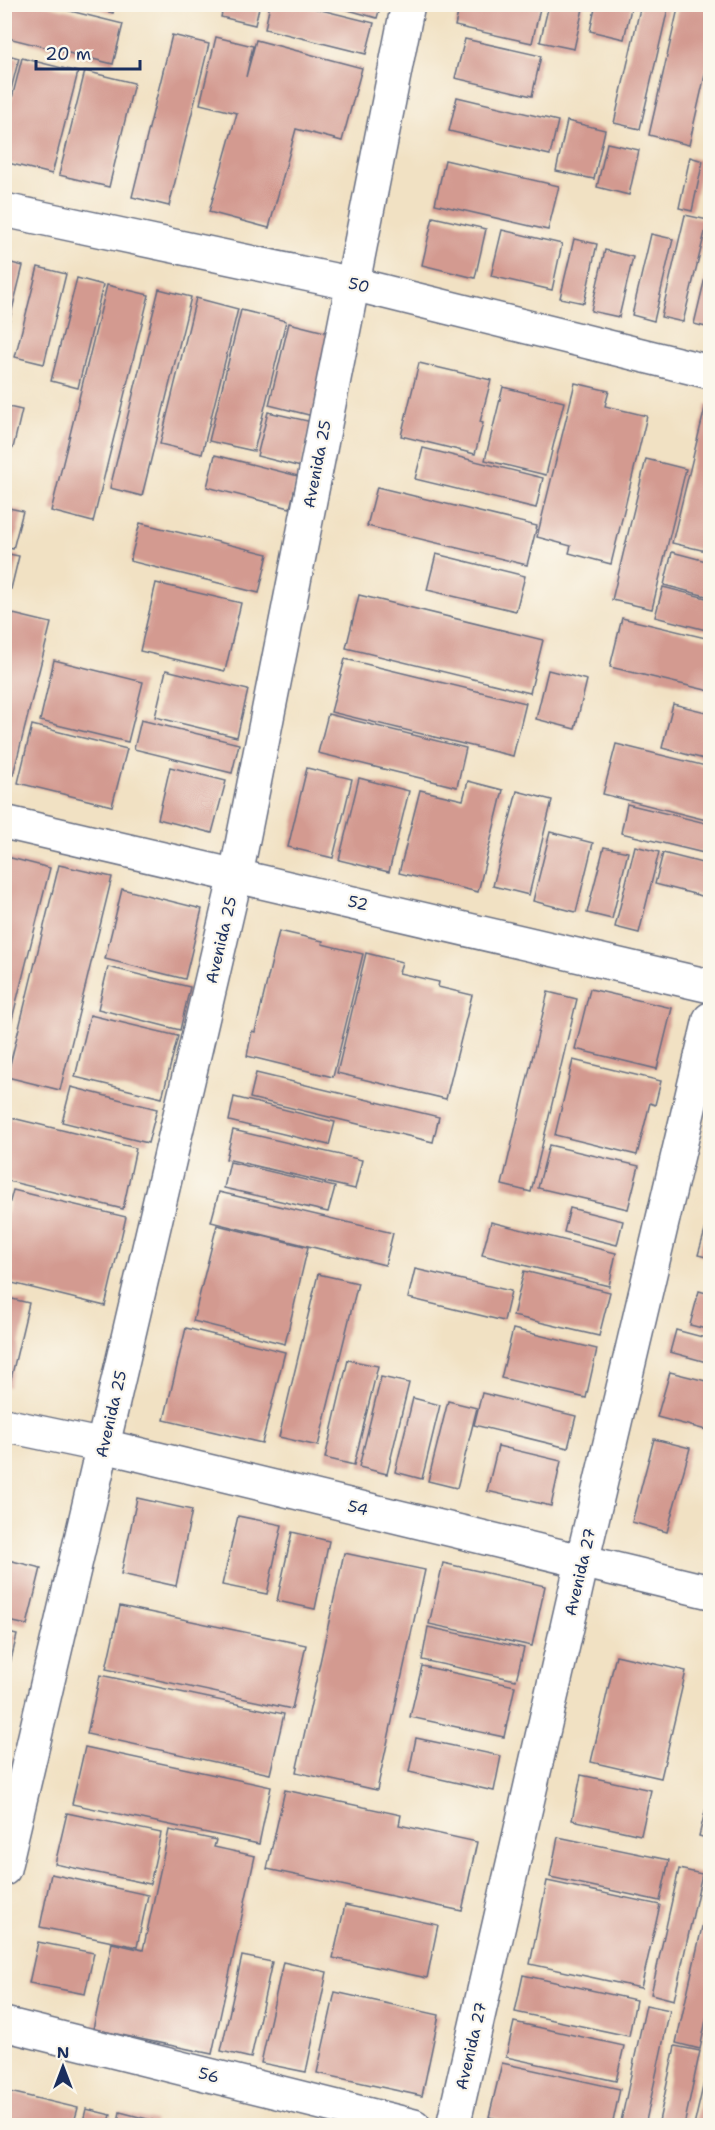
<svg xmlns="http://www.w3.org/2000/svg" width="715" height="2130" viewBox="0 0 715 2130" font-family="'Shantell Sans',sans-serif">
	<rect width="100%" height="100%" fill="#fbf7ec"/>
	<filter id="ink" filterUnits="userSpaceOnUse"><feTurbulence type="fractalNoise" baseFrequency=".0167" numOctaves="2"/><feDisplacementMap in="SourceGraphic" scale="12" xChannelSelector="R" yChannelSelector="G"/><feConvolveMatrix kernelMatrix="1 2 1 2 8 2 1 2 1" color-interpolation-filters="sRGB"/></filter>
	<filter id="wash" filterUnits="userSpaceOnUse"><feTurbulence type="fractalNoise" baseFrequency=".008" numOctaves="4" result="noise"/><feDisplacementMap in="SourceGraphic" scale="24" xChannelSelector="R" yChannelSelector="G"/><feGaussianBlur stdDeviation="1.35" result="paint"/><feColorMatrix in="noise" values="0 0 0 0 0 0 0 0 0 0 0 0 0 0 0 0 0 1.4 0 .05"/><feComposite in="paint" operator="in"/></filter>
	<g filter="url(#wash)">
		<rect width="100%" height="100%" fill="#f1e1c3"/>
		<g id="blocks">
			<g fill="#d39a90">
				<path d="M4 4H42L123 24 113 64 4 37Z"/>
				<path d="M81 4H115L113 13Z"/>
				<path d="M224 4H260L255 25 221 17Z"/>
				<path d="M270 4H297L374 23 366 54 265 29Z"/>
				<path d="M327 4H381L377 18Z"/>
				<path d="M460 4H541L532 43 455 26Z"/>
				<path d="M549 4H584L574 49 540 42Z"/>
				<path d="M596 4H632L624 39 590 31Z"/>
				<path d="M641 4H669L640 129 614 123Z"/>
				<path d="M679 4H710V53L689 145 649 135Z"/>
				<path d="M172 35 209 44 169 206 132 197Z"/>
				<path d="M216 37 253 46 246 77 256 40 362 68 342 141 296 129 269 228 209 212 237 113 200 104Z"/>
				<path d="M465 39 541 56 532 96 455 78Z"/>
				<path d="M4 54 19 58 5 113H4Z"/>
				<path d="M22 58 78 72 52 174 4 162V130Z"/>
				<path d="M85 71 134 83 109 187 59 175Z"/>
				<path d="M457 97 558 121 550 155 449 131Z"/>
				<path d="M567 121 605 130 594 179 556 171Z"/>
				<path d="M607 143 639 150 629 195 597 187Z"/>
				<path d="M690 157 703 161 692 211 679 208Z"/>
				<path d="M445 160 559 186 548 230 435 204Z"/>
				<path d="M685 215 708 220 683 322 661 317Z"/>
				<path d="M433 217 486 229 475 278 422 265Z"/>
				<path d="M502 230 562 244 552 290 491 276Z"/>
				<path d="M651 234 673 239 654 321 632 315Z"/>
				<path d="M574 239 597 244 584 303 560 298Z"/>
				<path d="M605 250 633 257 619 317 591 311Z"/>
				<path d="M710 257V328L694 324Z"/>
				<path d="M4 261 23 266 5 338H4Z"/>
				<path d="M38 267 66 274 44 364 15 357Z"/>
				<path d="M77 278 103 285 78 388 51 381Z"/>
				<path d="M107 285 149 295 93 522 51 511Z"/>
				<path d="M159 289 191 297 142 496 110 488Z"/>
				<path d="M196 298 238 309 202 454 160 444Z"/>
				<path d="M241 310 286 321 254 451 209 441Z"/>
				<path d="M289 323 333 334 313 416 269 405Z"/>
				<path d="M419 363 491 380 480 422 483 423 475 454 401 436Z"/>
				<path d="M575 383 609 391 605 406 647 416 611 564 569 553 571 546 537 537Z"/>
				<path d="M503 387 564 402 546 475 485 460Z"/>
				<path d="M706 404 710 405V552L672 543Z"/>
				<path d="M4 406 22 410 13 448 4 446Z"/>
				<path d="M268 412 312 422 301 467 257 456Z"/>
				<path d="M423 448 543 478 536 508 415 479Z"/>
				<path d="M215 455 298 476 290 508 207 487Z"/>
				<path d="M646 459 686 469 652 609 612 600Z"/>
				<path d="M377 487 537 526 527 565 367 526Z"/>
				<path d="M4 507 23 511 13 549 4 547Z"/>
				<path d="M140 523 268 554 259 593 130 561Z"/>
				<path d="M672 552 710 562V597L664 585Z"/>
				<path d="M4 553 19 556 11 589 4 587Z"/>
				<path d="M436 554 525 576 516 611 427 590Z"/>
				<path d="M156 583 241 603 225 671 140 651Z"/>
				<path d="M663 587 710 599V631L655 617Z"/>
				<path d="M359 595 543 640 530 693 346 648Z"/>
				<path d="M9 613 51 623 13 775 4 773V630Z"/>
				<path d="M622 618 710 639V691L610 667Z"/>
				<path d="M345 659 526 703 513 756 331 712Z"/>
				<path d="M54 660 143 682 128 742 40 721Z"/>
				<path d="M166 670 248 690 237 737 155 717Z"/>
				<path d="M548 670 587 680 575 729 536 719Z"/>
				<path d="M673 704 710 713V748L708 760 662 748Z"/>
				<path d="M328 714 466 748 457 787 318 753Z"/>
				<path d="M141 720 239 744 232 773 134 749Z"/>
				<path d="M32 725 127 749 112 806 18 783Z"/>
				<path d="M616 744 710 767V821L603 794Z"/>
				<path d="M170 767 226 781 212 833 158 819Z"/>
				<path d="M307 768 352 779 333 858 288 847Z"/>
				<path d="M359 778 409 791 389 872 339 860Z"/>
				<path d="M468 781 503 790 478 892 399 873 420 790 463 800Z"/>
				<path d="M517 791 552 800 529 895 493 886Z"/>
				<path d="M627 804 710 824V844L708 854 621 833Z"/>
				<path d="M550 832 593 843 576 912 533 901Z"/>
				<path d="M635 846 659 852 639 933 615 927Z"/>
				<path d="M604 847 628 852 612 919 587 913Z"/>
				<path d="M663 853 710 865V879L706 897 655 884Z"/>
				<path d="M7 857 50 868 5 1047 4 868Z"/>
				<path d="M59 865 112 877 60 1090 7 1077Z"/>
				<path d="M122 889 202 909 185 979 105 959Z"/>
				<path d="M279 931 323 941 322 944 363 954 333 1077 247 1056 252 1031 255 1032Z"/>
				<path d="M366 953 402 962 399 973 439 982 438 987 472 995 446 1099 337 1073Z"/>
				<path d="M108 967 190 987 180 1030 98 1009Z"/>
				<path d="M590 989 672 1008 657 1069 575 1049Z"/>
				<path d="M548 992 577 999 531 1192 502 1185Z"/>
				<path d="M90 1015 178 1036 162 1098 75 1077Z"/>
				<path d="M573 1060 661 1081 655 1105 650 1103 637 1155 555 1135Z"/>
				<path d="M256 1073 439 1117 433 1142 250 1098Z"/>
				<path d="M71 1087 157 1109 148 1143 62 1122Z"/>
				<path d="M234 1097 335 1122 329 1145 229 1121Z"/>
				<path d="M4 1116 136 1148 123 1209 4 1180Z"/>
				<path d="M233 1130 362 1160 355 1189 226 1159Z"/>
				<path d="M549 1145 639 1166 628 1209 538 1188Z"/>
				<path d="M230 1162 335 1187 328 1212 224 1188Z"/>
				<path d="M13 1190 126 1217 105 1306 4 1281V1224Z"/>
				<path d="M219 1192 393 1233 385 1265 211 1222Z"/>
				<path d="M570 1208 623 1221 617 1245 564 1232Z"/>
				<path d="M709 1217H710V1258L698 1255Z"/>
				<path d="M491 1222 616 1253 609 1286 482 1255Z"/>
				<path d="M217 1225 308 1247 285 1344 193 1321Z"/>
				<path d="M415 1269 511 1291 504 1321 408 1298Z"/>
				<path d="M524 1271 610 1292 599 1336 513 1316Z"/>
				<path d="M318 1274 358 1283 318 1446 279 1437Z"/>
				<path d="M699 1291 710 1294V1330L690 1325Z"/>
				<path d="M4 1297 29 1303 9 1387 4 1386Z"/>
				<path d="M186 1328 285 1352 262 1443 164 1420Z"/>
				<path d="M513 1329 597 1349 586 1398 501 1378Z"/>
				<path d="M676 1330 710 1339V1363L670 1352Z"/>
				<path d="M348 1360 378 1366 354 1465 325 1458Z"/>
				<path d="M670 1372 710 1382V1431L657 1417Z"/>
				<path d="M381 1377 409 1383 387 1474 359 1467Z"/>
				<path d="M482 1393 576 1416 568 1448 474 1425Z"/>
				<path d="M413 1398 440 1405 422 1479 395 1472Z"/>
				<path d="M448 1401 477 1408 457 1488 428 1481Z"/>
				<path d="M654 1439 690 1448 667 1532 632 1522Z"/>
				<path d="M498 1446 561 1461 551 1506 487 1491Z"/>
				<path d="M137 1498 192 1510 176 1586 121 1574Z"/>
				<path d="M238 1516 282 1525 267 1594 222 1585Z"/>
				<path d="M292 1532 329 1541 315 1609 277 1601Z"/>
				<path d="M344 1553 425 1570 377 1790 296 1772Z"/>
				<path d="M4 1559 41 1568 27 1625 4 1620Z"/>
				<path d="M443 1563 545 1586 532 1646 429 1624Z"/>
				<path d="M120 1606 306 1645 292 1709 106 1669Z"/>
				<path d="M428 1627 524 1648 516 1680 422 1660Z"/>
				<path d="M4 1632 17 1635 8 1672 4 1671Z"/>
				<path d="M616 1655 686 1671 661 1778 591 1762Z"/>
				<path d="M422 1666 515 1686 504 1737 410 1717Z"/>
				<path d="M100 1675 284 1714 270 1774 87 1734Z"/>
				<path d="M416 1738 501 1756 494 1791 409 1772Z"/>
				<path d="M85 1747 271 1787 259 1844 72 1804Z"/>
				<path d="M581 1775 651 1790 641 1835 572 1820Z"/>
				<path d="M285 1790 401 1815 399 1825 477 1842 462 1911 267 1869Z"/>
				<path d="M710 1792V1839L699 1836Z"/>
				<path d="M67 1813 161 1833 150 1884 55 1864Z"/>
				<path d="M169 1830 216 1840 214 1847 255 1856 212 2054 93 2029 112 1943 143 1950Z"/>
				<path d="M558 1837 669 1860 660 1901 550 1877Z"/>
				<path d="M679 1869 702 1874 674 2000 651 1994Z"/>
				<path d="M51 1874 148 1895 137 1947 40 1927Z"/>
				<path d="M547 1881 660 1905 641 1988 530 1964Z"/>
				<path d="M710 1891V2001L700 2049 676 2043Z"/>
				<path d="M345 1905 438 1925 427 1978 333 1958Z"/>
				<path d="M38 1942 94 1953 85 1994 29 1983Z"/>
				<path d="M242 1956 272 1962 251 2058 221 2051Z"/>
				<path d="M283 1962 327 1972 306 2072 261 2063Z"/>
				<path d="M523 1975 636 2000 629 2036 515 2012Z"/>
				<path d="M335 1992 439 2015 422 2096 317 2073Z"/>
				<path d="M646 2005 670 2010 645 2126H620Z"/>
				<path d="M514 2022 624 2046 616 2081 506 2057Z"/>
				<path d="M675 2046 700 2051 684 2126H658Z"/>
				<path d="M710 2056V2126H694Z"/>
				<path d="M502 2063 620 2089 612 2126H527L489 2117Z"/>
				<path d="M10 2092 78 2108 73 2126 4 2124Z"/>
				<path d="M86 2109 111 2115 108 2126H82Z"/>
				<path d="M120 2112 155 2121 153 2126H117Z"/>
			</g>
		</g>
	</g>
	<g filter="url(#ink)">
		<use href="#blocks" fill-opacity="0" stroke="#666d81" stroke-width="1.5"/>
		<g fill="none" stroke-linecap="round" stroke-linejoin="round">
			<g stroke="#666d81" stroke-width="36">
				<g id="minor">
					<path d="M4 210 353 284 710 372"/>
					<path d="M4 822 710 986"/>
					<path d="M4 1425 104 1446 710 1592"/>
					<path d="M4 1869 236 875 408 4"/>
					<path d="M4 2024 414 2126"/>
					<path d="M453 2126 582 1562 710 1019"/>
				</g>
			</g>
			<use href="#minor" stroke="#fff" stroke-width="33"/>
		</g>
	</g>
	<g text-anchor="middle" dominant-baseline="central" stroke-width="4.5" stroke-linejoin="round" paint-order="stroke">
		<g font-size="16" fill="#1b2f5e" stroke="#fbf7ec">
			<text transform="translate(359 285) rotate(13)">50</text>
			<text transform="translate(317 464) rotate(-79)">Avenida 25</text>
			<text transform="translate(358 903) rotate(13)">52</text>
			<text transform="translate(221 940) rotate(-77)">Avenida 25</text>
			<text transform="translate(111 1414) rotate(-77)">Avenida 25</text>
			<text transform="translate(358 1508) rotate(14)">54</text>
			<text transform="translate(580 1572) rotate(-77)">Avenida 27</text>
			<text transform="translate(471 2046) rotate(-77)">Avenida 27</text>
			<text transform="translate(209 2075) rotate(14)">56</text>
		</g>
	</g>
	<rect width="715" height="2130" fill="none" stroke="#fbf7ec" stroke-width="24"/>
	<g transform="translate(63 2067)" stroke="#fbf7ec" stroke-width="4.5" paint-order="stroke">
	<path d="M0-4.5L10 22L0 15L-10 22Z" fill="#1b2f5e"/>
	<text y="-9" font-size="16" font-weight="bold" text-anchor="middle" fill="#1b2f5e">N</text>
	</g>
	<path d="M36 60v9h104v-9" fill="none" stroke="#1b2f5e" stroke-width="3"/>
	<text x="45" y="60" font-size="18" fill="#1b2f5e" stroke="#fbf7ec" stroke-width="4.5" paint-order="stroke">20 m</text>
</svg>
